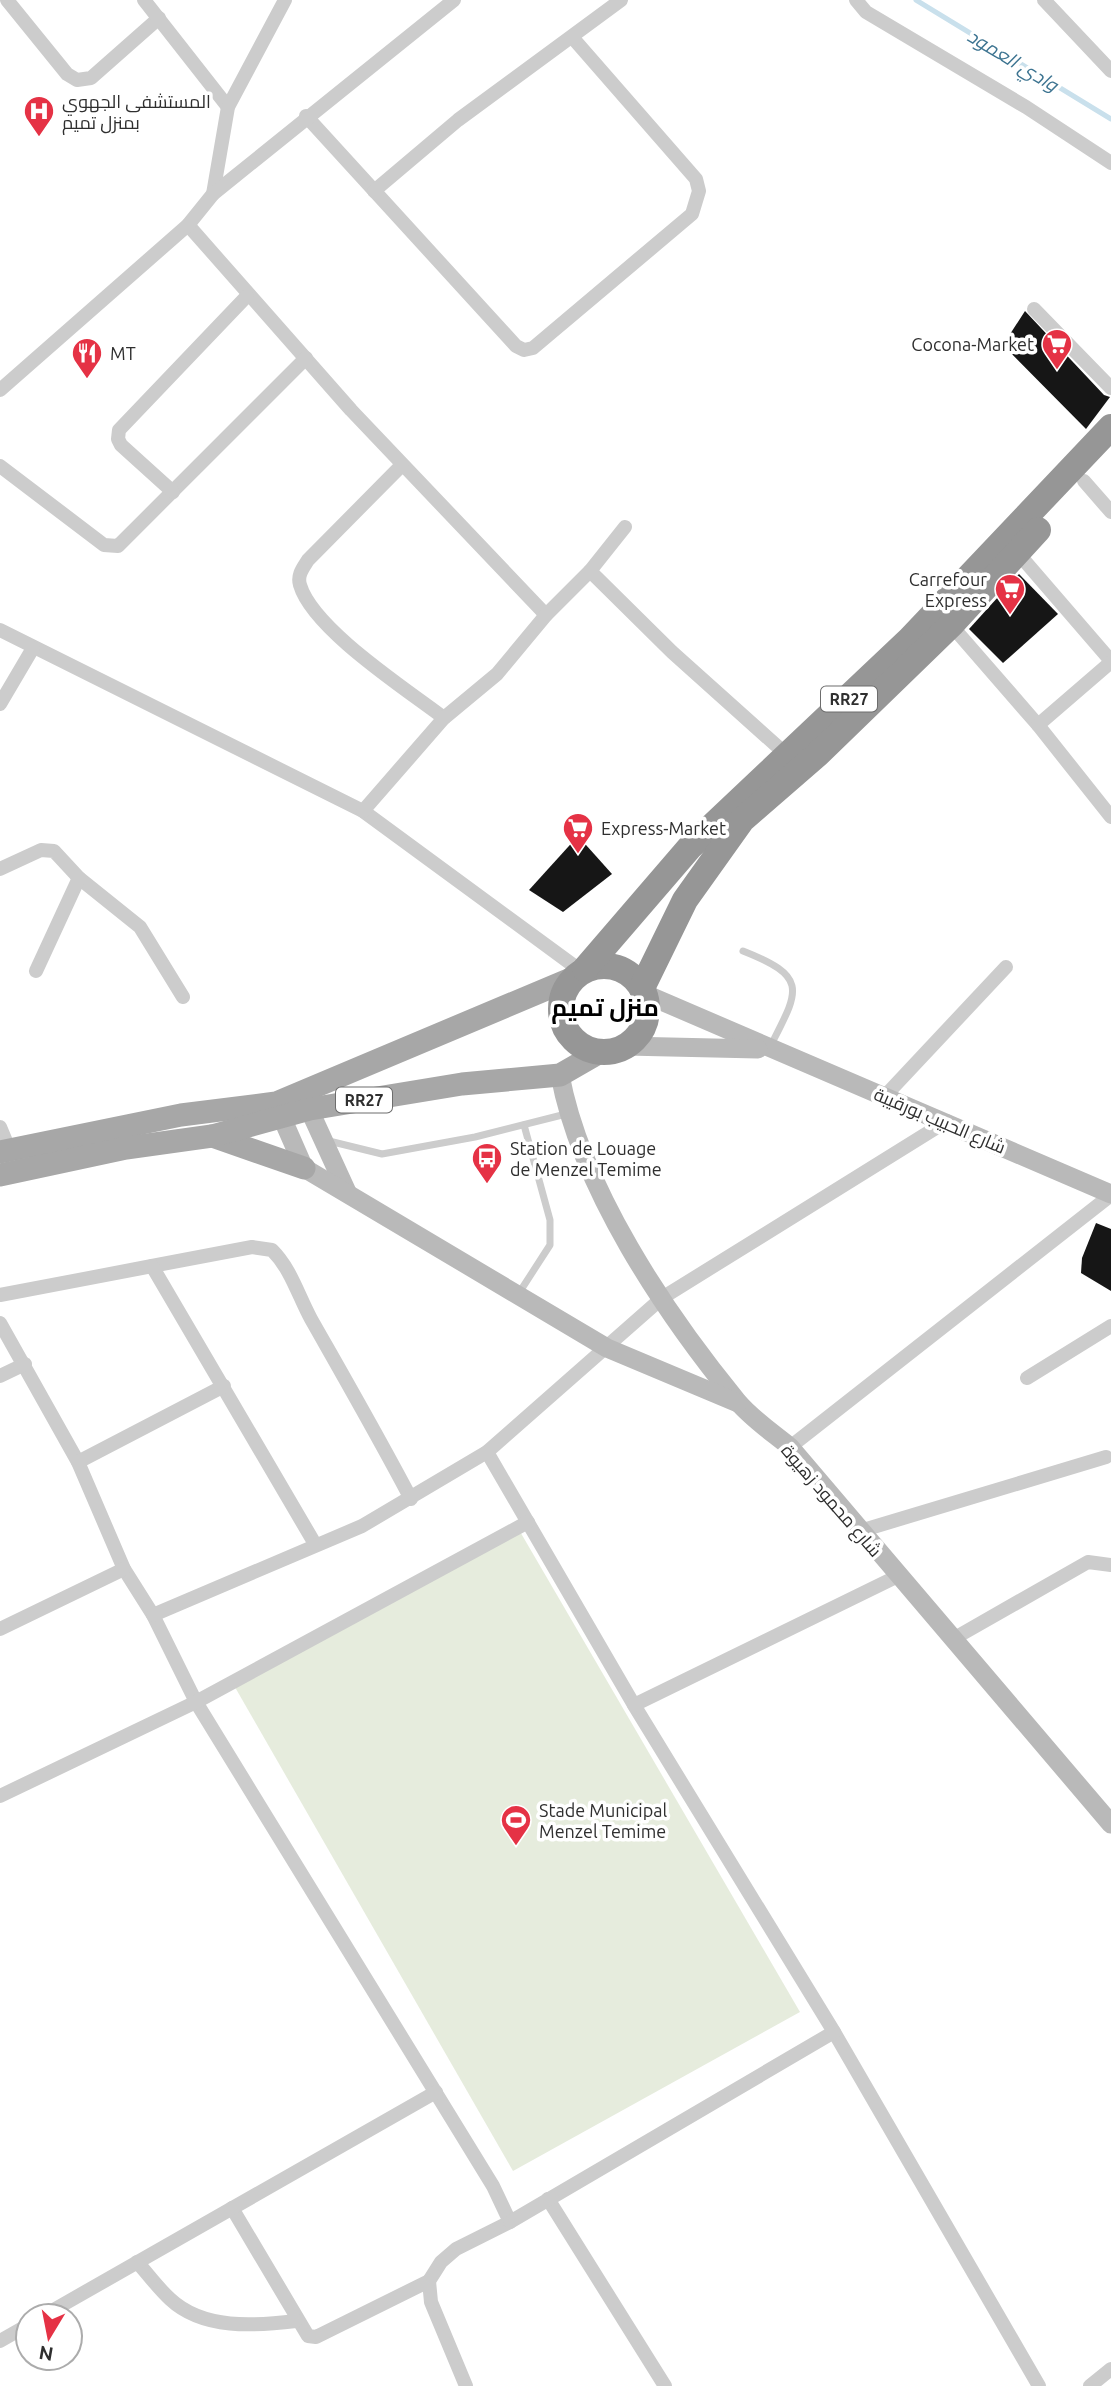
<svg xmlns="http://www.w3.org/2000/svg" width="1111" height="2386" viewBox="0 0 1111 2386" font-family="Ubuntu,Cairo,sans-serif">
	<rect width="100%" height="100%" fill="#fff"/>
	<path fill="#e6ecdd" d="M515 1523 800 2012 513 2171 232 1682Z"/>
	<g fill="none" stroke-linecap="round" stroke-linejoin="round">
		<path stroke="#c9e0ec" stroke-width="5" d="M916 0 1111 119"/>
	</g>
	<g fill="#161616">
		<path d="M1025 311 1104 395 1110 397 1086 429 1003 345Z"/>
		<path d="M1019 574 1058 614 1003 663 969 629Z"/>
		<path d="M578 836 612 874 563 912 529 890Z"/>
		<path d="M1096 1223 1111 1229V1291L1081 1273 1082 1258Z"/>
	</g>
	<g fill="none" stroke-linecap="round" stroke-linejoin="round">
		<g stroke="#ccc" stroke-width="7">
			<path d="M743 951C809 977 799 990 771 1045"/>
			<path d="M329 1141 382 1154 475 1137 566 1114"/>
			<path d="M519 1293 550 1245V1220L524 1125"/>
		</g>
		<g stroke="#ccc" stroke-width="14">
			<path d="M7 0 67 74 77 80 91 78 159 18"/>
			<path d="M144 0 228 107"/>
			<path d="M856 0 866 12 1026 107 1111 163"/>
			<path d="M1044 0 1111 71"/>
			<path d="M306 116 516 346 524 350 533 348 692 214 699 191 696 179 572 37"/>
			<path d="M374 191 458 120 621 0"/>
			<path d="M213 194 228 107 285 0"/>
			<path d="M188 225 351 410 546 615"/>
			<path d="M1034 309 1111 388"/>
			<path d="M0 390 188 225 213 194 454 0"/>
			<path d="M402 465 308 560C303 568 297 575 300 585 313 629 406 689 444 718"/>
			<path d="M0 466 104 545 118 546 306 358"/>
			<path d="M1084 481 1111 512"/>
			<path d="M173 492 121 445 118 439 119 430 247 296"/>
			<path d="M1017 552 1111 661"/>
			<path d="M590 571 672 652 788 756"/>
			<path d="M951 625 1038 725"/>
			<path d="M0 630 363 811 581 971"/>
			<path d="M1111 662 1038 725 1111 817"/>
			<path d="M0 704 33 648"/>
			<path d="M363 811 444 718 497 674 546 615 590 571 625 527"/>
			<path d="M0 869 41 850 54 851 79 878 140 927 183 997"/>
			<path d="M36 971 79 878"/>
			<path d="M885 1096 1006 967"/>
			<path d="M0 1127 10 1151"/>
			<path d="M152 1266 252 1247 272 1250C291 1269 298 1295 311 1319 345 1379 379 1438 411 1499"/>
			<path d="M0 1295 152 1266 315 1544"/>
			<path d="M0 1323 78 1462 124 1569 153 1615 196 1702 493 2186 510 2222 456 2249 441 2262 429 2281 431 2302 466 2386"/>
			<path d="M0 1376 25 1364"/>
			<path d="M1027 1378 1111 1326"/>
			<path d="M790 1447 1111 1195"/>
			<path d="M487 1452 634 1705 834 2032 1039 2386"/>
			<path d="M78 1462 224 1386"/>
			<path d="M860 1531 1106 1457"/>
			<path d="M153 1615 362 1526 487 1452 662 1298 947 1121"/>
			<path d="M0 1629 124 1569"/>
			<path d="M953 1639 1088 1562 1111 1565"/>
			<path d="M634 1705 898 1576"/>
			<path d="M0 1796 196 1702 528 1522"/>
			<path d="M548 2199 665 2386"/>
			<path d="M232 2208 308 2336 316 2337 429 2281"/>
			<path d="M510 2222 834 2032"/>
			<path d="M137 2262C148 2274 158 2288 170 2299 203 2330 255 2326 296 2321"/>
			<path d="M43 2316 436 2092"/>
			<path d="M0 2341 28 2325"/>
			<path d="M1090 2386 1111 2369"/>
		</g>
		<g stroke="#b9b9b9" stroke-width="19">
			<path d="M645 994 1111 1194"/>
			<path d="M626 1046 758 1049"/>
			<path d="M560 1075C581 1188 665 1313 737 1401 752 1419 773 1433 790 1447L1111 1824"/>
			<path d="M304 1098 347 1192"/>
			<path d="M276 1104 304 1168 607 1348 738 1403"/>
		</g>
		<g stroke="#a7a7a7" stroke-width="23">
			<path d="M212 1136 304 1168"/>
			<path d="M0 1152 181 1115 276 1103 573 978"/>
			<path d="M0 1175 126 1148 212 1136 310 1109 462 1084 560 1075 600 1052"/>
		</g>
		<g stroke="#969696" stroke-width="26">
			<circle cx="604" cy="1009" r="43"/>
			<path d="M585 969 690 847 910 639 1111 427"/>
			<path d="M642 988 685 900 742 820 818 754 951 625 1038 530"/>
		</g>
	</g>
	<defs>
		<g id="hospital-pin" transform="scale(1.575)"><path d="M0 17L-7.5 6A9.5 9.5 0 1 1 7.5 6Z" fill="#e53245" stroke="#fff"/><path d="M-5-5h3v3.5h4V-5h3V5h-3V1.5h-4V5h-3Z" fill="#fff"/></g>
		<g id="supermarket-pin" transform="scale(1.575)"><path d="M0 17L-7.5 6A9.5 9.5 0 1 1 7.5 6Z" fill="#e53245" stroke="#fff"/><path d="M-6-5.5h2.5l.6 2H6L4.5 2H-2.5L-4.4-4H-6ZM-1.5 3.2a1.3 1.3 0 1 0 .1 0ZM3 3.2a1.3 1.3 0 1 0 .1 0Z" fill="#fff"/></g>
		<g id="restaurant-pin" transform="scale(1.575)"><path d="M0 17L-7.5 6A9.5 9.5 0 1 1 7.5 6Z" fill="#e53245" stroke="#fff"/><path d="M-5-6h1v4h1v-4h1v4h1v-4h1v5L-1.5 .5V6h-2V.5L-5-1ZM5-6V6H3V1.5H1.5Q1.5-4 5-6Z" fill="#fff"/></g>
		<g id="bus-pin" transform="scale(1.575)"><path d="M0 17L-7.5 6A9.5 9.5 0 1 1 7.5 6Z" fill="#e53245" stroke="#fff"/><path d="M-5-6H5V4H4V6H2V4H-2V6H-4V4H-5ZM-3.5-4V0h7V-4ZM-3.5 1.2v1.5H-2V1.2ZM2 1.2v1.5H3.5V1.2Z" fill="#fff"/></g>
		<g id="stadium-pin" transform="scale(1.575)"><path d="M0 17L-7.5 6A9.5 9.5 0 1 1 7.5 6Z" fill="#e53245" stroke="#fff"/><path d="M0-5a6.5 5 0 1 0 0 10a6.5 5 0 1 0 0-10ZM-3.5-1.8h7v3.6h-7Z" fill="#fff"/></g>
	</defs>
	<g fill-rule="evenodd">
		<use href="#hospital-pin" x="39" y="111"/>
		<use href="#supermarket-pin" x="1057" y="344"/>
		<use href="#restaurant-pin" x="87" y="353"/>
		<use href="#supermarket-pin" x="1010" y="589"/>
		<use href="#supermarket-pin" x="578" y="828"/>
		<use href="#bus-pin" x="487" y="1158"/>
		<use href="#stadium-pin" x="516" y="1820"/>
	</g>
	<g text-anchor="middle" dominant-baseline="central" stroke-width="7" stroke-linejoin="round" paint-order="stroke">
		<g fill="#fff" stroke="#6d6d6d" stroke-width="2">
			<rect x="821" y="686.5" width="56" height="25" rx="5"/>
			<rect x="336" y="1087.5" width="56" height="25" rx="5"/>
		</g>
		<g font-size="16" font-weight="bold" fill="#2f2f2f">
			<text x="849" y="699">RR27</text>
			<text x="364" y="1100">RR27</text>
		</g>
		<g font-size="18" fill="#2f2f2f" stroke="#fff" text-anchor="start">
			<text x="62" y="101">المستشفى الجهوي<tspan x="62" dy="21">بمنزل تميم</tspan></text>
			<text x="1034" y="344" text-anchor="end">Cocona-Market</text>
			<text x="110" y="353">MT</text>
			<text x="987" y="579" text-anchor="end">Carrefour<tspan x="987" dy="21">Express</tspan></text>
			<text x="601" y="828">Express-Market</text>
			<text x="510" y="1148">Station de Louage<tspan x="510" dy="21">de Menzel Temime</tspan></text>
			<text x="539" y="1810">Stade Municipal<tspan x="539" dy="21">Menzel Temime</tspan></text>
		</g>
		<g font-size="18" fill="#2f2f2f" stroke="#fff">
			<text transform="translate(940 1120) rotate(23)">شارع الحبيب بورقيبة</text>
			<text transform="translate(832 1500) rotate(49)">شارع محمود زهيوة</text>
		</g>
		<g font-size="19" font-style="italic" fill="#3d7491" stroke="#fff">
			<text transform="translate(1013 60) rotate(31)">وادي العمود</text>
		</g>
		<g font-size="24" font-weight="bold" fill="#000" stroke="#fff">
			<text x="605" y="1007">منزل تميم</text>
		</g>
	</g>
	<g transform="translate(49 2337) rotate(190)"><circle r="33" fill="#ffffff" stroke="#acacac" stroke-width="2"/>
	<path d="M0-5L12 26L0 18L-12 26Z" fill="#e53245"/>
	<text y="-10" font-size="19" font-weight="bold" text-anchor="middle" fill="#2f2f2f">N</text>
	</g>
</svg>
